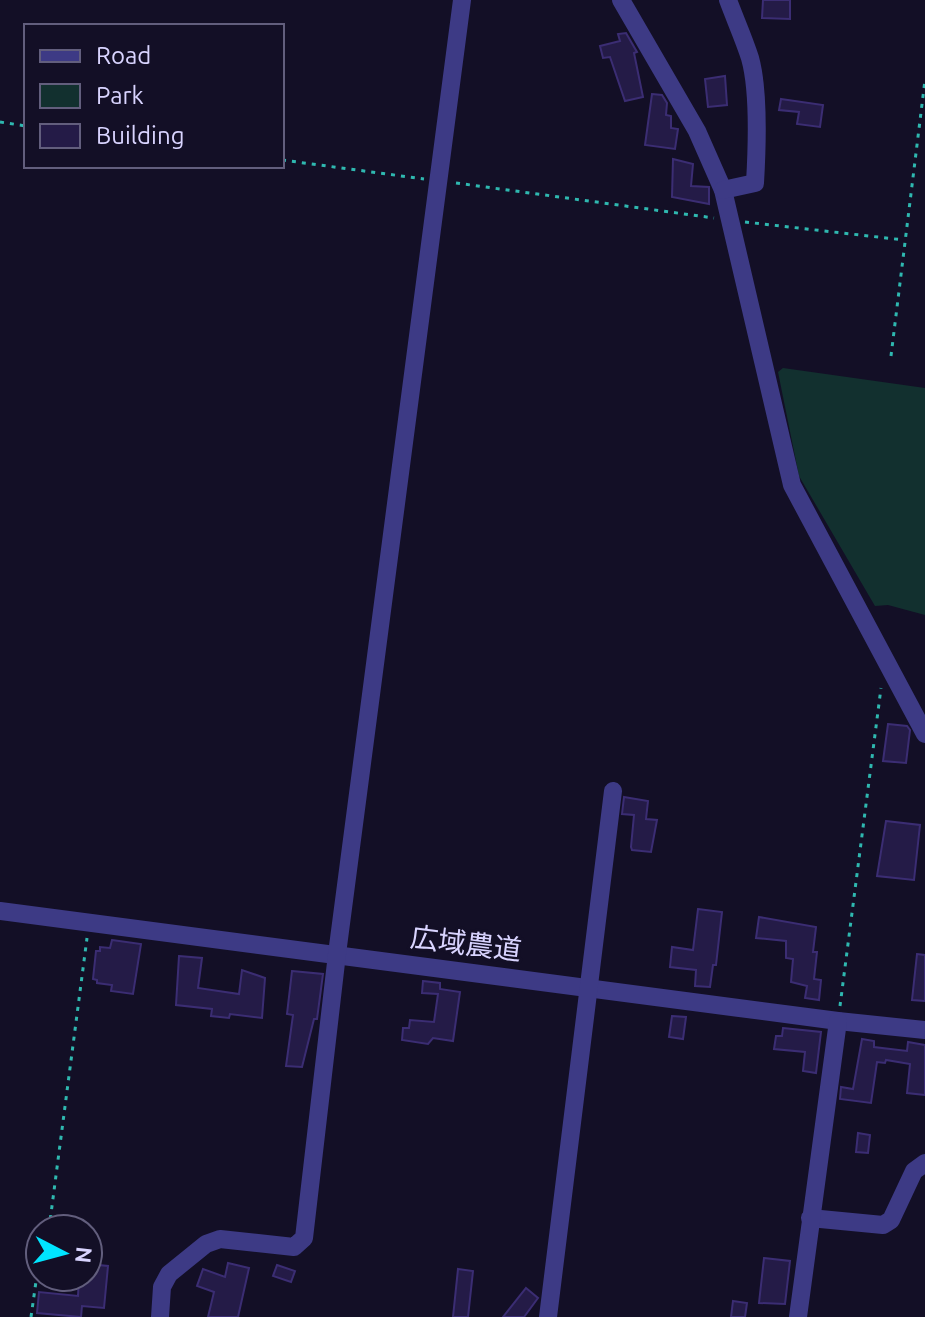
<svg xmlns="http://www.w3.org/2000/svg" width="925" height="1317" viewBox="0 0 925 1317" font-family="Ubuntu,'Noto Sans JP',sans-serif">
	<rect width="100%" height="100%" fill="#130f26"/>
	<path fill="#12302f" d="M783 368 925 388V615L888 605 875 606 799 476 778 372Z"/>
	<g fill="#241b47" stroke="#3b2d73" stroke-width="2">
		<path d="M763 0H790V19L762 18Z"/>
		<path d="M626 33 637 52 634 53 643 97 625 101 610 57 603 58 600 46 620 41 618 34Z"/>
		<path d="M725 76 727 105 708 107 705 79Z"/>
		<path d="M652 94 662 95 667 103 666 115 671 116V128L678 129 675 149 645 145Z"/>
		<path d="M781 99 823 105 820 127 797 124 799 112 779 110Z"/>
		<path d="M673 159 693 164 691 186 709 187V204L672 197Z"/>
		<path d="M888 724 907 726 910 730 906 763 883 761Z"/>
		<path d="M624 797 648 801 646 819 657 820 651 852 632 850 631 847 634 815 622 814Z"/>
		<path d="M886 821 920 825 914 880 877 876Z"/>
		<path d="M698 909 722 912 716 965H713L710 987 695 986 696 970 670 967 672 947 693 950Z"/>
		<path d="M759 917 816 927 813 952H817L814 979 821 980 819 1000 805 998 807 986 791 982 793 959 786 958V941L756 938Z"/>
		<path d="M112 940 141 944 133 994 111 991 112 985 97 983V980L93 979 96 951H100V947L110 948Z"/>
		<path d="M917 954 925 955V1001L912 1000Z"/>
		<path d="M179 956 202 958 198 988 239 994 242 970 265 978 262 1018 230 1014 229 1018 211 1016 212 1009 176 1005Z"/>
		<path d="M292 971 323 974 317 1019H314L302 1067 286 1066 293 1015 287 1014Z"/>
		<path d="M423 981 440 983V989L460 992 453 1041 433 1038 428 1044 402 1040 403 1028H409L410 1020 434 1022 438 994 422 993Z"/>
		<path d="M672 1016 686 1017 683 1039 669 1037Z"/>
		<path d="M783 1028 821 1032 816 1073 803 1071 805 1052 774 1049 776 1036H782Z"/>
		<path d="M862 1039 874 1041V1047L907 1051 908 1042 925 1045V1095L907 1093 910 1064 886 1060 885 1063 877 1062 871 1103 840 1099 841 1087 853 1089Z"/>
		<path d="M858 1133 870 1135 868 1153 856 1152Z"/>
		<path d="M764 1258 790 1261 785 1304 759 1303Z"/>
		<path d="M228 1263 249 1268 238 1317H208L214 1292 197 1286 203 1269 225 1277Z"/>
		<path d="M88 1264 108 1266 104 1308 82 1306 81 1317 37 1313 39 1292 78 1296 79 1277H88Z"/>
		<path d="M277 1265 295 1271 291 1282 273 1276Z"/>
		<path d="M458 1269 473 1271 468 1317H453Z"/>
		<path d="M526 1288 538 1298 524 1317H503Z"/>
		<path d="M733 1301 747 1303 745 1317H731Z"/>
	</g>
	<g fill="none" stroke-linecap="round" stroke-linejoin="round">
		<g stroke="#2fb8b0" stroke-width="3" stroke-dasharray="4 6" stroke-linecap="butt">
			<path d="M0 122 26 126"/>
			<path d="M282 160 424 179"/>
			<path d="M456 183 714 218"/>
			<path d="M745 222 904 240"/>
			<path d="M891 356 925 80"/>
			<path d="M840 1006 881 688"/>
			<path d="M49 1229 87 938"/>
			<path d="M31 1317 40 1253"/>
		</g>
		<g stroke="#3d3a85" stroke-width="18">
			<path d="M621 0 697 131 723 190 792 485 925 734"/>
			<path d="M723 190 755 183C757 149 759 90 750 58 744 39 735 19 728 0"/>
			<path d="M0 911 838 1021 925 1030"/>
			<path d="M810 1218 883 1225 891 1220 914 1171 925 1163"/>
			<path d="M160 1317 162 1287 169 1274 206 1244 220 1239 294 1247 304 1238 337 954 462 0"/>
			<path d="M548 1317 613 791"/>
			<path d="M798 1317 838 1021"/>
		</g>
	</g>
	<g text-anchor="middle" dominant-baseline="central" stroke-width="6" stroke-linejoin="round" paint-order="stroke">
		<g font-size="28" fill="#d9d4ff" stroke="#130f26">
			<text transform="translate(466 943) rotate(7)">広域農道</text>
		</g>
	</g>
	<rect x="24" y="24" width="260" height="144" fill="#130f26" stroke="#625e7d" stroke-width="2"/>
	<rect x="40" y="50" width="40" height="12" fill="#3d3a85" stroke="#625e7d" stroke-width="2"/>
	<text x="96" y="64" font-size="24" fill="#d9d4ff">Road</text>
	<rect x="40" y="84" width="40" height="24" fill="#12302f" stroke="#625e7d" stroke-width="2"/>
	<text x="96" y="104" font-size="24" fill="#d9d4ff">Park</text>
	<rect x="40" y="124" width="40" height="24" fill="#241b47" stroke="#625e7d" stroke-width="2"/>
	<text x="96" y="144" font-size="24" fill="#d9d4ff">Building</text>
	<g transform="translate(64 1253) rotate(96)"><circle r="38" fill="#130f26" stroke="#625e7d" stroke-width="2"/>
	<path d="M0-6L14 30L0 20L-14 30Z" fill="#00e5ff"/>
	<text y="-12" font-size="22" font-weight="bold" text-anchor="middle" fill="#d9d4ff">N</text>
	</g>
</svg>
